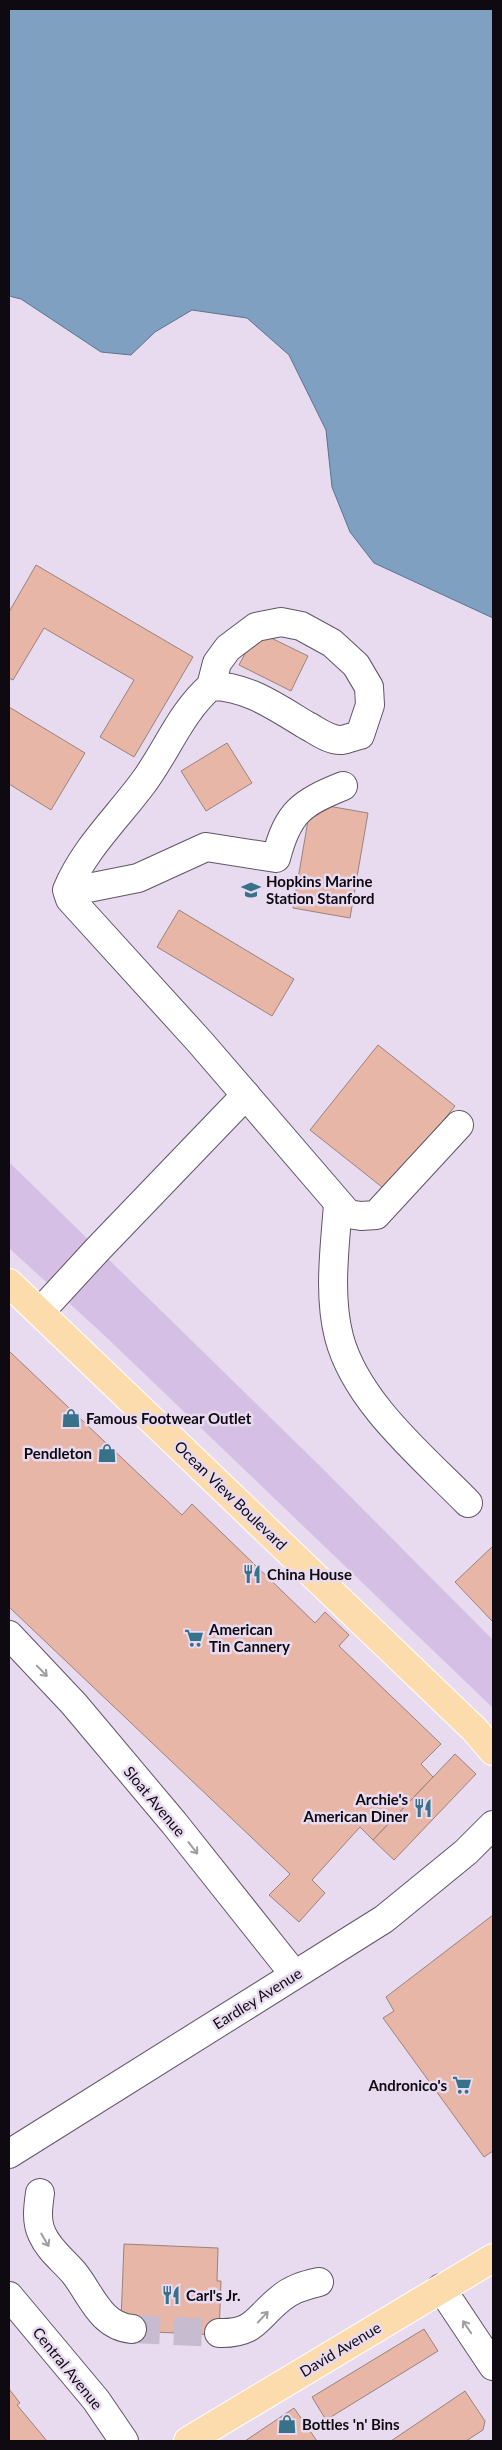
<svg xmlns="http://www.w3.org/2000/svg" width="502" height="2450" viewBox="0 0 502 2450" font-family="Lato,sans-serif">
	<rect width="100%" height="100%" fill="#e8dbf0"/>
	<path fill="#d5bfe4" d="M9 1162 321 1467 493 1640V1708L105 1336 9 1248Z"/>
	<path fill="#7fa0c1" stroke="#5d738c" d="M9 9H493V618L374 563 350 532 332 487 326 430 289 355 247 318 192 310 155 332 131 355 101 352 21 299 9 296Z"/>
	<g fill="#e7b6a6" stroke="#9b837b">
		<path d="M36 565 193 657 134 757 100 737 134 680 44 628 13 680 9 678V612Z"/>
		<path d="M257 631 308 656 291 691 239 665Z"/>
		<path d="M9 707 85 753 51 810 9 784Z"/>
		<path d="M227 743 252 783 206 811 181 771Z"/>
		<path d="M311 803 368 813 350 918 293 908Z"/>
		<path d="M179 910 294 979 272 1016 157 947Z"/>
		<path d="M378 1045 455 1106 387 1191 310 1130Z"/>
		<path d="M9 1351 182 1515 192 1504 315 1623 325 1612 349 1635 339 1646 441 1744 421 1764 433 1777 373 1840 360 1827 312 1880 325 1893 299 1922 269 1895 290 1874 9 1607Z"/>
		<path d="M493 1546V1622L455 1582Z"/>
		<path d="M455 1754 476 1774 394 1860 373 1840Z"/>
		<path d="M493 1915V2151L484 2157 383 2018 394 2011 386 1997Z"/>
		<path d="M124 2244 218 2248 217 2281H221L219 2335 132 2331 121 2321Z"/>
		<path d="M424 2329 438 2351 326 2420 312 2397Z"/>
		<path d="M9 2389 20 2403 17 2405 47 2441H9Z"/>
		<path d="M465 2391 485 2421 483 2430 466 2441H391Z"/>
		<path d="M294 2408 317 2441H245Z"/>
	</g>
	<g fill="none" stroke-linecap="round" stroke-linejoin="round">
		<path stroke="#c7bccf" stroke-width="28" stroke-dasharray="28 14" stroke-linecap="butt" d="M132 2329 219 2333"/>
		<g stroke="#605567" stroke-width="30">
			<g id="minor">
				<path d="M211 686 217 663 228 648 256 627 281 622 301 626 332 643 356 665 369 687 370 705 360 735C354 736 348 739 342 740 329 741 316 730 306 725 276 707 247 686 211 686 180 713 167 751 143 783 117 818 84 849 67 890L70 899 200 1042 348 1214 361 1216 376 1215 459 1125"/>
				<path d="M68 892 138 878 206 847 276 858C288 812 301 803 343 786"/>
				<path d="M338 1204C335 1247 328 1294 339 1337 356 1402 422 1456 468 1503"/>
				<path d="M40 1312 98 1249 246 1095"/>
				<path d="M9 1635 74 1704 174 1823 294 1974"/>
				<path d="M9 2154 384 1919 466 1852 493 1825"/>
				<path d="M40 2193C38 2207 36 2221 42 2234 49 2250 63 2260 74 2273 91 2294 100 2326 132 2329"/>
				<path d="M441 2288 493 2366"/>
				<path d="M9 2296 96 2400 124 2441"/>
				<path d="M219 2333C255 2334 256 2318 280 2299 291 2289 305 2285 319 2282"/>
			</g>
		</g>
		<g stroke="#fff" stroke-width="30">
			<g id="major">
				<path d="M9 1283 474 1729 493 1751"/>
				<path d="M188 2441 493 2258"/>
			</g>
		</g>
		<use href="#minor" stroke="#fff" stroke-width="28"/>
		<use href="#major" stroke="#fcdbad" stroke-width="28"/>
	</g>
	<defs><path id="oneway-shaft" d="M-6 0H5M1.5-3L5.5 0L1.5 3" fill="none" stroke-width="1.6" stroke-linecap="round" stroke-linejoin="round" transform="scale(1.25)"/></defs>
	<g stroke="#9f9da0">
		<use href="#oneway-shaft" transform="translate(42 1671) rotate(46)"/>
		<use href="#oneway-shaft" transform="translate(193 1848) rotate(52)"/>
		<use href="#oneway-shaft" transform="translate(45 2240) rotate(60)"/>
		<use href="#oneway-shaft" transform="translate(263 2317) rotate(-47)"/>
		<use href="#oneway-shaft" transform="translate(467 2327) rotate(-124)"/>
	</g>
	<defs>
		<g id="university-bare" transform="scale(1.5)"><path d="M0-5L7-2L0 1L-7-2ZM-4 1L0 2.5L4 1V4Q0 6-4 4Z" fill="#37728a" stroke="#e8dbf0" stroke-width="2.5" paint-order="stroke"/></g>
		<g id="shop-bare" transform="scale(1.5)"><path d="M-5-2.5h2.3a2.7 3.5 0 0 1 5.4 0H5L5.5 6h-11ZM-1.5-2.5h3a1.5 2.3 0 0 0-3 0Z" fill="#37728a" stroke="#e8dbf0" stroke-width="2.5" paint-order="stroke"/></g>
		<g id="restaurant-bare" transform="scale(1.5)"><path d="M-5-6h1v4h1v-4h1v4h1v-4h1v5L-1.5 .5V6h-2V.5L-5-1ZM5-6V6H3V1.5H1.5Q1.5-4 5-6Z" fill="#37728a" stroke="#e8dbf0" stroke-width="2.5" paint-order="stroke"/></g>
		<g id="supermarket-bare" transform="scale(1.5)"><path d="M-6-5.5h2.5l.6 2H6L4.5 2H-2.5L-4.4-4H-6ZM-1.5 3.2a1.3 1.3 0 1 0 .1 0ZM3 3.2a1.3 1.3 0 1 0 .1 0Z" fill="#37728a" stroke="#e8dbf0" stroke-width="2.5" paint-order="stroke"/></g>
	</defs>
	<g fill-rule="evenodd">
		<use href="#university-bare" x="251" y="890"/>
		<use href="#shop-bare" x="71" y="1418"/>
		<use href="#shop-bare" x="107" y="1453"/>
		<use href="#restaurant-bare" x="252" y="1574"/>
		<use href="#supermarket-bare" x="194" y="1638"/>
		<use href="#restaurant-bare" x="423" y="1808"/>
		<use href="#supermarket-bare" x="462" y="2085"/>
		<use href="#restaurant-bare" x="171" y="2295"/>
		<use href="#shop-bare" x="287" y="2424"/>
	</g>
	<g text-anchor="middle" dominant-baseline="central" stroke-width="5" stroke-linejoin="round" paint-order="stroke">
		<g font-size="15" font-weight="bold" fill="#0f0a11" stroke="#e8dbf0" text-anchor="start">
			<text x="266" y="881">Hopkins Marine<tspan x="266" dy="17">Station Stanford</tspan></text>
			<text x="86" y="1418">Famous Footwear Outlet</text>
			<text x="92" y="1453" text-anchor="end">Pendleton</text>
			<text x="267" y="1574">China House</text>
			<text x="209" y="1629">American<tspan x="209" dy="17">Tin Cannery</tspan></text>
			<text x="408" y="1799" text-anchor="end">Archie's<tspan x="408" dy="17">American Diner</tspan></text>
			<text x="447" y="2085" text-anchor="end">Andronico's</text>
			<text x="186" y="2295">Carl's Jr.</text>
			<text x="302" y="2424">Bottles 'n' Bins</text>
		</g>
		<g font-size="15" fill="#0f0a11" stroke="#e8dbf0">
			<text transform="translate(231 1495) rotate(44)">Ocean View Boulevard</text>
			<text transform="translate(155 1801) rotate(50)">Sloat Avenue</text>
			<text transform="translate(257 1998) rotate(-32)">Eardley Avenue</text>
			<text transform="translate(340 2349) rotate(-31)">David Avenue</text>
			<text transform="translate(68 2368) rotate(51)">Central Avenue</text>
		</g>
	</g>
	<rect width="502" height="2450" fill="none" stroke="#0f0a11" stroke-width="20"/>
</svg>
